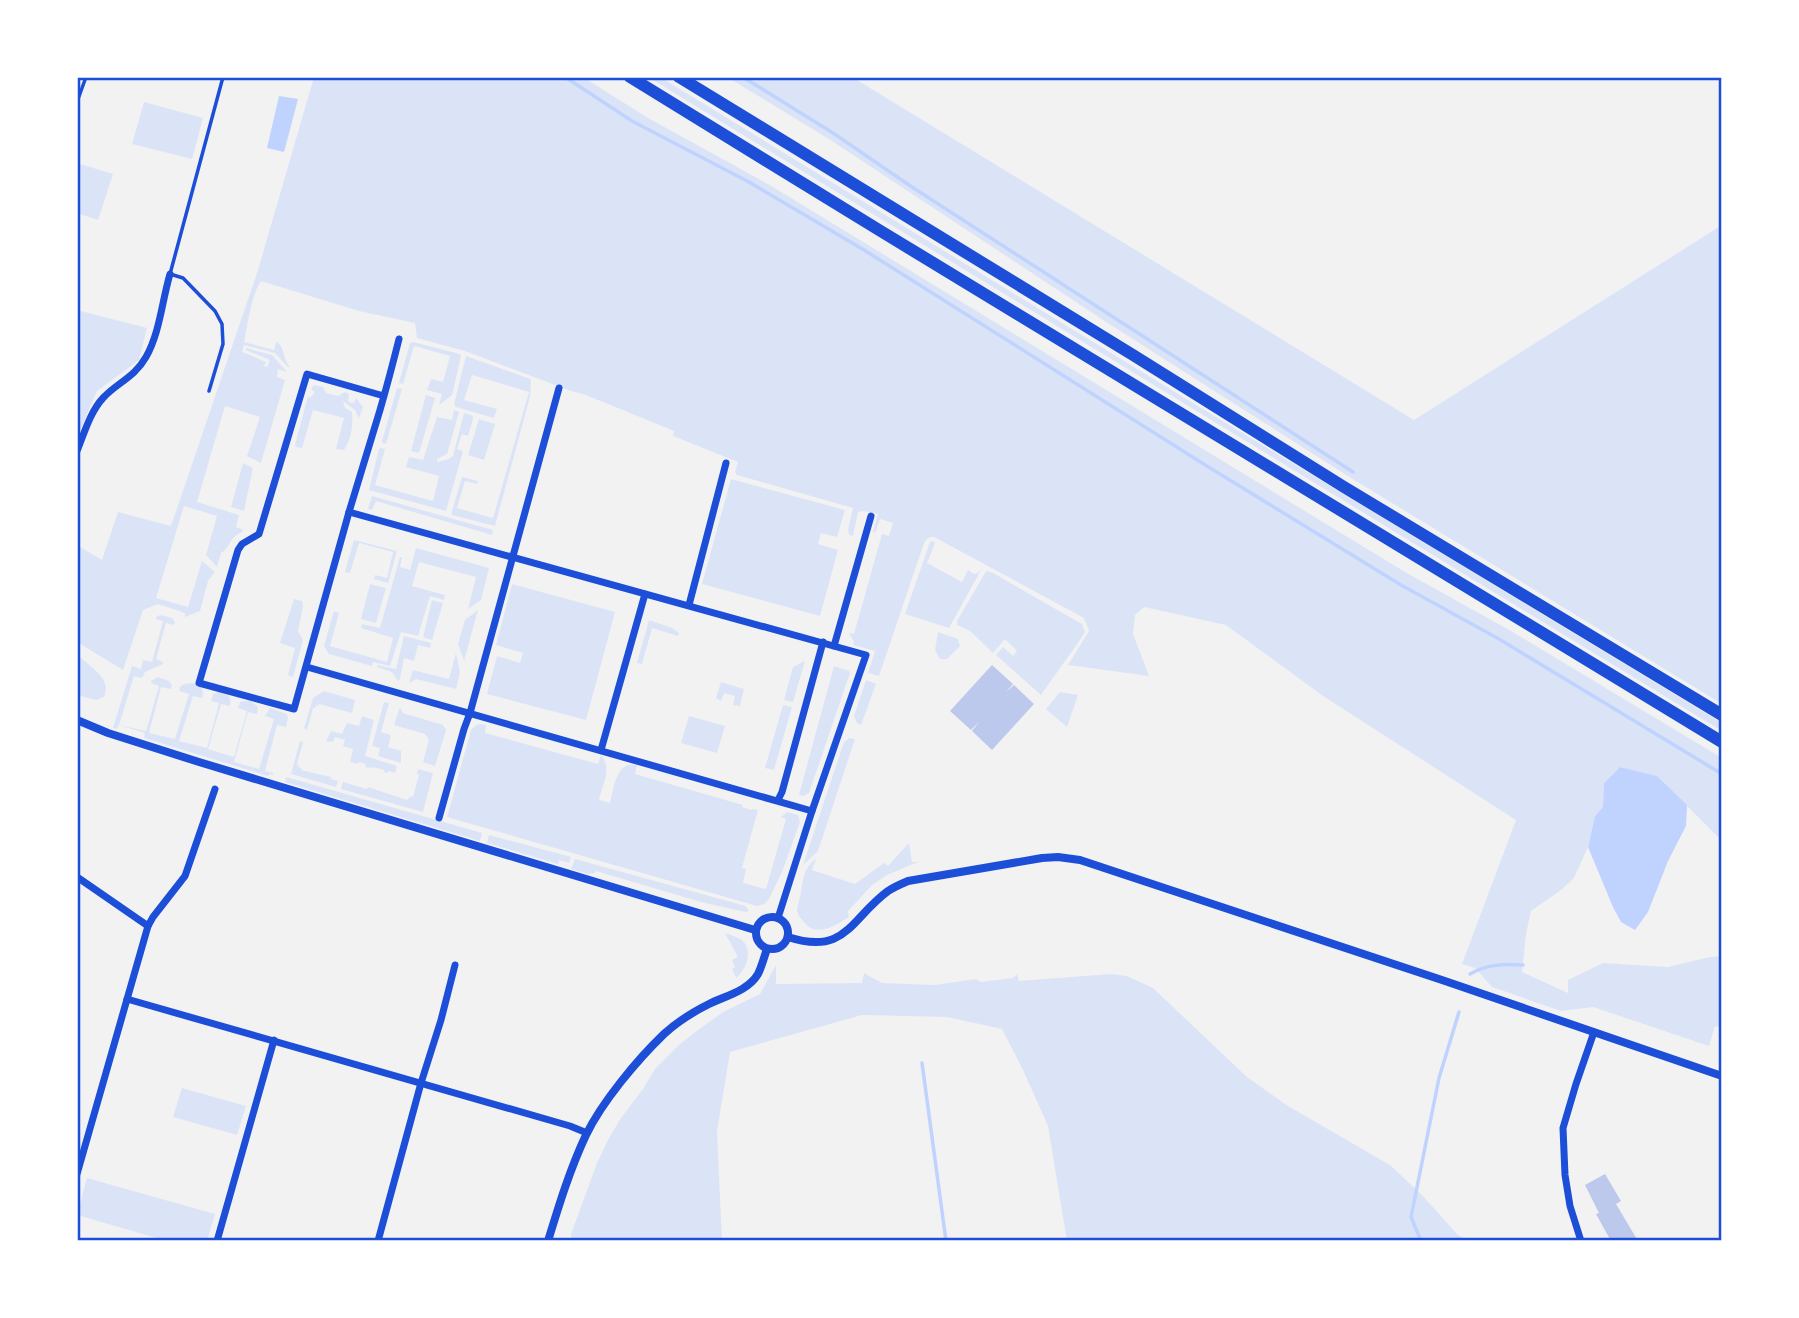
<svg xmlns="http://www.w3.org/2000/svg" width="1799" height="1318" viewBox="0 0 1799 1318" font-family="Overpass,sans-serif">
	<rect width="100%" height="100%" fill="#f2f2f2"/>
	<g fill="#dbe4f7">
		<path d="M314 77H583L648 118 768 184 1405 572 1511 631 1722 758V841L1657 776 1620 767 1604 783 1603 807 1595 816 1588 847 1574 878 1561 890 1531 911 1526 934 1522 972 1568 993V980L1603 963 1668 967 1710 957 1722 956V1028L1715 1026 1709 1046 1593 1007 1561 1011 1492 987 1475 968 1462 964 1516 820 1323 696 1226 625 1144 607 1135 615 1133 634 1149 676 1068 665 1089 631 1084 618 934 537C926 537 925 541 922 549L879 676 868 673 875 651 853 645 854 641 850 635V633L854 634 882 534 889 536 893 523 880 519 875 533 873 532 878 514 863 511 858 512 853 536 849 535 848 529 853 508 737 475 735 472 738 462 673 436 674 431 586 395 571 391 465 351 417 338 415 323 359 311 261 281C251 296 248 324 244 342L274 350 276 342C285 345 282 358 290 367H288L275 353 244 345 242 352 266 362 264 366 267 367 270 360 246 350V348L272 355 287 372 278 369 277 377 285 380 261 463 247 456 260 417 225 406 197 502 239 515 236 527 243 530 242 532C227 539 232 547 221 553L217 567 206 555 217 516 184 506 156 598 188 607 202 561 215 572 208 581 200 611 185 617V614L182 612 158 604 143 610 123 670 77 642V545L102 560 118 512 171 526 258 270Z"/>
		<path d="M648 77H660L1188 400 1722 723V731Z"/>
		<path d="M727 77H852L1414 420 1722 225V704L1351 478 1106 322 832 141Z"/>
		<path d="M144 102 203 118 192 159 132 144Z"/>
		<path d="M77 163 113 174 98 220 77 213Z"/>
		<path d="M77 310 147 328 139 360 97 391 77 437Z"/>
		<path d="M413 342 460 354 461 356 452 395 439 405 442 394 427 390 431 379 443 382 450 356 414 346 403 384 399 383 410 343Z"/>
		<path d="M466 356 530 379 531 381 530 397 495 526 452 515V511L462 477 478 481 477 484 465 481 457 508 493 518 529 392 472 375 464 400 497 409 494 418 456 407 454 404Z"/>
		<path d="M314 385 323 387 326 393 338 396 345 392 349 394 348 402 354 403 356 398 363 407 359 418 355 410 343 401 345 408 352 412C353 427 352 437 344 450L336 449 344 418 313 410 302 448 296 447 295 445 308 396 310 398 315 392 311 389Z"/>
		<path d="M397 388 402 389 386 444 382 443V441Z"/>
		<path d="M426 395 435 398 419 453 411 451Z"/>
		<path d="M454 410 459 412 447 454 437 459V462L449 459 453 456 464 413 473 416V419L468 436 462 434 457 449 463 451 446 511 369 490 379 449 381 448 385 449 375 485 433 501 439 476 406 467 409 457 423 460 437 417 452 420Z"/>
		<path d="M479 419 495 424 484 460 468 455Z"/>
		<path d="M243 463 253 468 244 511 231 507Z"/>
		<path d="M731 479 845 510 837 537 821 533 818 544 838 550 820 616 702 584Z"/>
		<path d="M372 496 493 530 492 535 376 501 372 510 368 509Z"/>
		<path d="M354 540 397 551 388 583 374 579 375 575 387 578 393 552 359 543 350 573 345 572Z"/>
		<path d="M932 541 935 543 927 563 962 582 968 570 974 574 978 573 982 568 949 628 905 614 930 542Z"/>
		<path d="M416 548 489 568 481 600 468 609 476 577 419 562 412 586 445 595 444 600 430 596 418 636 401 632 390 666 373 662 372 666 329 654 324 646 334 611 339 613 330 646 387 662 393 638 361 628 362 624 380 628 400 557H402L400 567 410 570Z"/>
		<path d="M987 571 993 573 1082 624 1085 632 1082 637 1041 695 996 655 1003 647 1013 656 1017 651 1005 639 993 653 970 631 957 625V621L985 573Z"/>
		<path d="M370 584 386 588 376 623 361 619Z"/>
		<path d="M512 584 615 612 586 720 487 694 497 656 520 663 523 653 496 645Z"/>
		<path d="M294 599 302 601 303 606 298 631 303 640 293 677 288 675 295 648 280 643Z"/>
		<path d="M432 600 443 603 432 640 423 637Z"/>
		<path d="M478 610 464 661 458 644 465 620Z"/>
		<path d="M160 615 172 618 175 622 174 625 166 623 156 659 163 662V664L145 672 142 678 134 676 119 725 146 731 159 686 151 683V681L158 677 169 681 172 685 171 689 161 687 149 733 175 739 189 694 179 691 180 687C184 682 195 683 200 685L203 692 202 698 193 696 179 741 207 748 219 703 211 701 213 694 218 692C227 694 232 695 230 706L221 704 208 749 234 757 247 711 238 708 240 702 243 701H251L258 707 257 714 248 712 234 762 259 769 274 719 265 716 270 708 287 714 288 719 286 727 277 725 265 771 273 773V775L269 774 268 776 144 738 145 733 119 725 117 729 113 728 132 666 141 669 143 660 152 662 163 621 156 619V617Z"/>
		<path d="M649 620 672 628 679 633 678 636 652 628 642 664 637 663Z"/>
		<path d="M938 632 958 639 960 646 947 659H940L935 650Z"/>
		<path d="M404 636 431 643 430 648 418 645 414 661 404 658 400 679 398 681 392 672 377 667V665L396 669Z"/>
		<path d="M456 653 460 672 456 689 416 679 409 683 413 670 449 679Z"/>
		<path d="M77 654C89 667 113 678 104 697L96 700 77 695Z"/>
		<path d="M805 661 793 702 784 700 793 667Z"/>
		<path d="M834 666 849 671 850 673 809 793 803 796 799 795Z"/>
		<path d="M866 680 876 684 861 725 857 723 854 716Z"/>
		<path d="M721 682 744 689 740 706 733 705 735 696 724 693 721 701 716 698Z"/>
		<path d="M324 691 355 700 352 713 319 704 318 706 316 705 315 708H313L307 730 304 728 313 698Z"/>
		<path d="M1060 692 1078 695 1067 727 1046 709Z"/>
		<path d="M384 702 389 703 381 732 391 735 388 747 401 751V763L378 756 380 748 372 746Z"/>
		<path d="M783 705 792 707 774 770 765 768Z"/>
		<path d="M400 707 403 713 443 725 446 730 435 766 423 762 429 740 425 734 394 725Z"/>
		<path d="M362 716 374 720 365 756 397 766 395 773 389 771 388 773 384 772V770L373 767 372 768 365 767 366 764 359 762 358 764 350 762 353 749 343 746 345 740 335 737 333 742 326 741 331 731 342 734 347 723 359 726Z"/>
		<path d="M689 716 725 726 717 753 681 743Z"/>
		<path d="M481 724 486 725 485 733 598 764 601 755C613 769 602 785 599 800L610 803C614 788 616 760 637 765L635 774 743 805 742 807 751 810 753 809 758 810 742 868 746 869 743 883 766 889 786 819 781 817 787 812 798 815 800 822 782 872 769 899 764 904 757 906 447 817 471 730 476 725Z"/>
		<path d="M849 738 855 739 818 851 803 865 844 742Z"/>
		<path d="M300 741 303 742 297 764 299 765 298 767 301 768V770L331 777V779L338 781 336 787 291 774Z"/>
		<path d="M418 769 433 773 423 812 341 789 343 782 367 789 368 787 407 800 411 796 413 797 419 775 417 774Z"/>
		<path d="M286 777 482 833 480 841 285 782Z"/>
		<path d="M489 835 571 857 569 863 559 860 558 864 487 843Z"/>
		<path d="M909 843 912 862H918L887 875 872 885 848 911 849 917C836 925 817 938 805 923 801 919 797 914 797 909 798 903 800 898 801 892 804 876 803 870 816 858L812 870 855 884 884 863 888 866Z"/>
		<path d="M575 859 746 906 749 911 745 912 701 902 596 871 595 873 588 874 571 869Z"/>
		<path d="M725 933C730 935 738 937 742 940 754 951 746 970 736 978L732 969 735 967 732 960 738 957Z"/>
		<path d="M776 965V984L862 983 864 973 882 983 935 985 976 979 981 982 1013 978 1017 974 1019 981 1111 974 1127 976 1153 988 1247 1077 1288 1106 1390 1165 1422 1195 1457 1234 1467 1241H1067L1048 1126 1023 1070 1002 1029 947 1017 862 1015 730 1052 717 1131 722 1241H572L571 1234 597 1163 609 1138 621 1118 643 1089 655 1069 680 1044 702 1027 723 1012 760 994Z"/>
		<path d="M182 1088 246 1106 237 1135 173 1117Z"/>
		<path d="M87 1178 215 1214 207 1241H167L77 1215Z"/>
	</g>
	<g fill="#bfd3fe">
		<path d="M279 96 298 99 284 152 267 148Z"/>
		<path d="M1620 767 1657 776 1687 805 1686 826 1668 861 1648 912 1635 930 1621 922 1613 907 1588 847 1595 816 1603 807 1604 783Z"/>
	</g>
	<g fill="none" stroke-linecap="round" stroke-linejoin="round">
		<g stroke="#bfd3fe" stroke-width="3.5">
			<path d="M565 77 632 121 749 182 864 250 1202 463 1401 585 1499 639 1722 774"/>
			<path d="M743 77 833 133 912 187 1353 472"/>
			<path d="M1470 974C1487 964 1504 964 1523 965"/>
			<path d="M922 1063 946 1241"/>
			<path d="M1421 1241 1411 1217 1439 1078 1459 1012"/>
		</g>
	</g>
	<g fill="#bdc9ec">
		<path d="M992 665 1013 684 1006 692 1014 685 1034 704 992 750 972 731 979 722 971 730 950 711Z"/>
		<path d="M1605 1174 1621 1201 1616 1204 1638 1241H1611L1596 1214 1599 1213 1585 1185Z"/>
	</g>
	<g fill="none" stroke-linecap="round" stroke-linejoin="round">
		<g stroke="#1d4ed8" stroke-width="3.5">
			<path d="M77 102 86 77"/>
			<path d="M209 391 223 344 222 324 215 311 183 278 170 274 223 77"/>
		</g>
		<g stroke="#1d4ed8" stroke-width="7">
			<path d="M384 396 307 374 259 534 242 544 238 550 199 683 294 709 349 512 380 410C387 386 393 363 399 339"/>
			<path d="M77 451C84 434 90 412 103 398 118 382 134 378 146 357 160 332 162 301 170 274"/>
			<path d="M349 512 866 655 812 811 778 918"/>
			<path d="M689 605 726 463"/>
			<path d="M834 646 871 516"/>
			<path d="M307 667 812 811"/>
			<path d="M601 750 645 594"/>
			<path d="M778 800 782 792 823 642"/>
			<path d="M439 818 464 729 470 713 559 388"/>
			<path d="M77 877 148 926"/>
			<path d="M127 999 570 1126 587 1133"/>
			<path d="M77 1174 148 926 153 917 185 876 215 789"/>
			<path d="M217 1241 274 1040"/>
			<path d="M378 1241 421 1083 441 1020 455 965"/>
			<path d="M1581 1241 1570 1206 1565 1175 1563 1128 1576 1084 1594 1032"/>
		</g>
		<g stroke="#1d4ed8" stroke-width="8">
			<path d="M77 720 108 733 199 762 755 930"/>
			<circle cx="772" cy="933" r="16"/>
			<path d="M788 937C846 956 850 919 888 891 894 887 901 884 908 881L1042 858 1058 857 1080 860 1442 980 1722 1076"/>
			<path d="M548 1241C559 1205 570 1169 586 1135 602 1102 637 1060 664 1034 677 1022 693 1012 709 1004 725 996 748 991 758 974 762 966 764 957 767 949"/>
		</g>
		<g stroke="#1d4ed8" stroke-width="12">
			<path d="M630 77 879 230 1722 742"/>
			<path d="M679 77 1133 355 1344 487 1722 715"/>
		</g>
	</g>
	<rect width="1799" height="1318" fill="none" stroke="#ffffff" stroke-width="158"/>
	<rect x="79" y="79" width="1641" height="1160" fill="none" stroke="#1d4ed8" stroke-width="2.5"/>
</svg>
